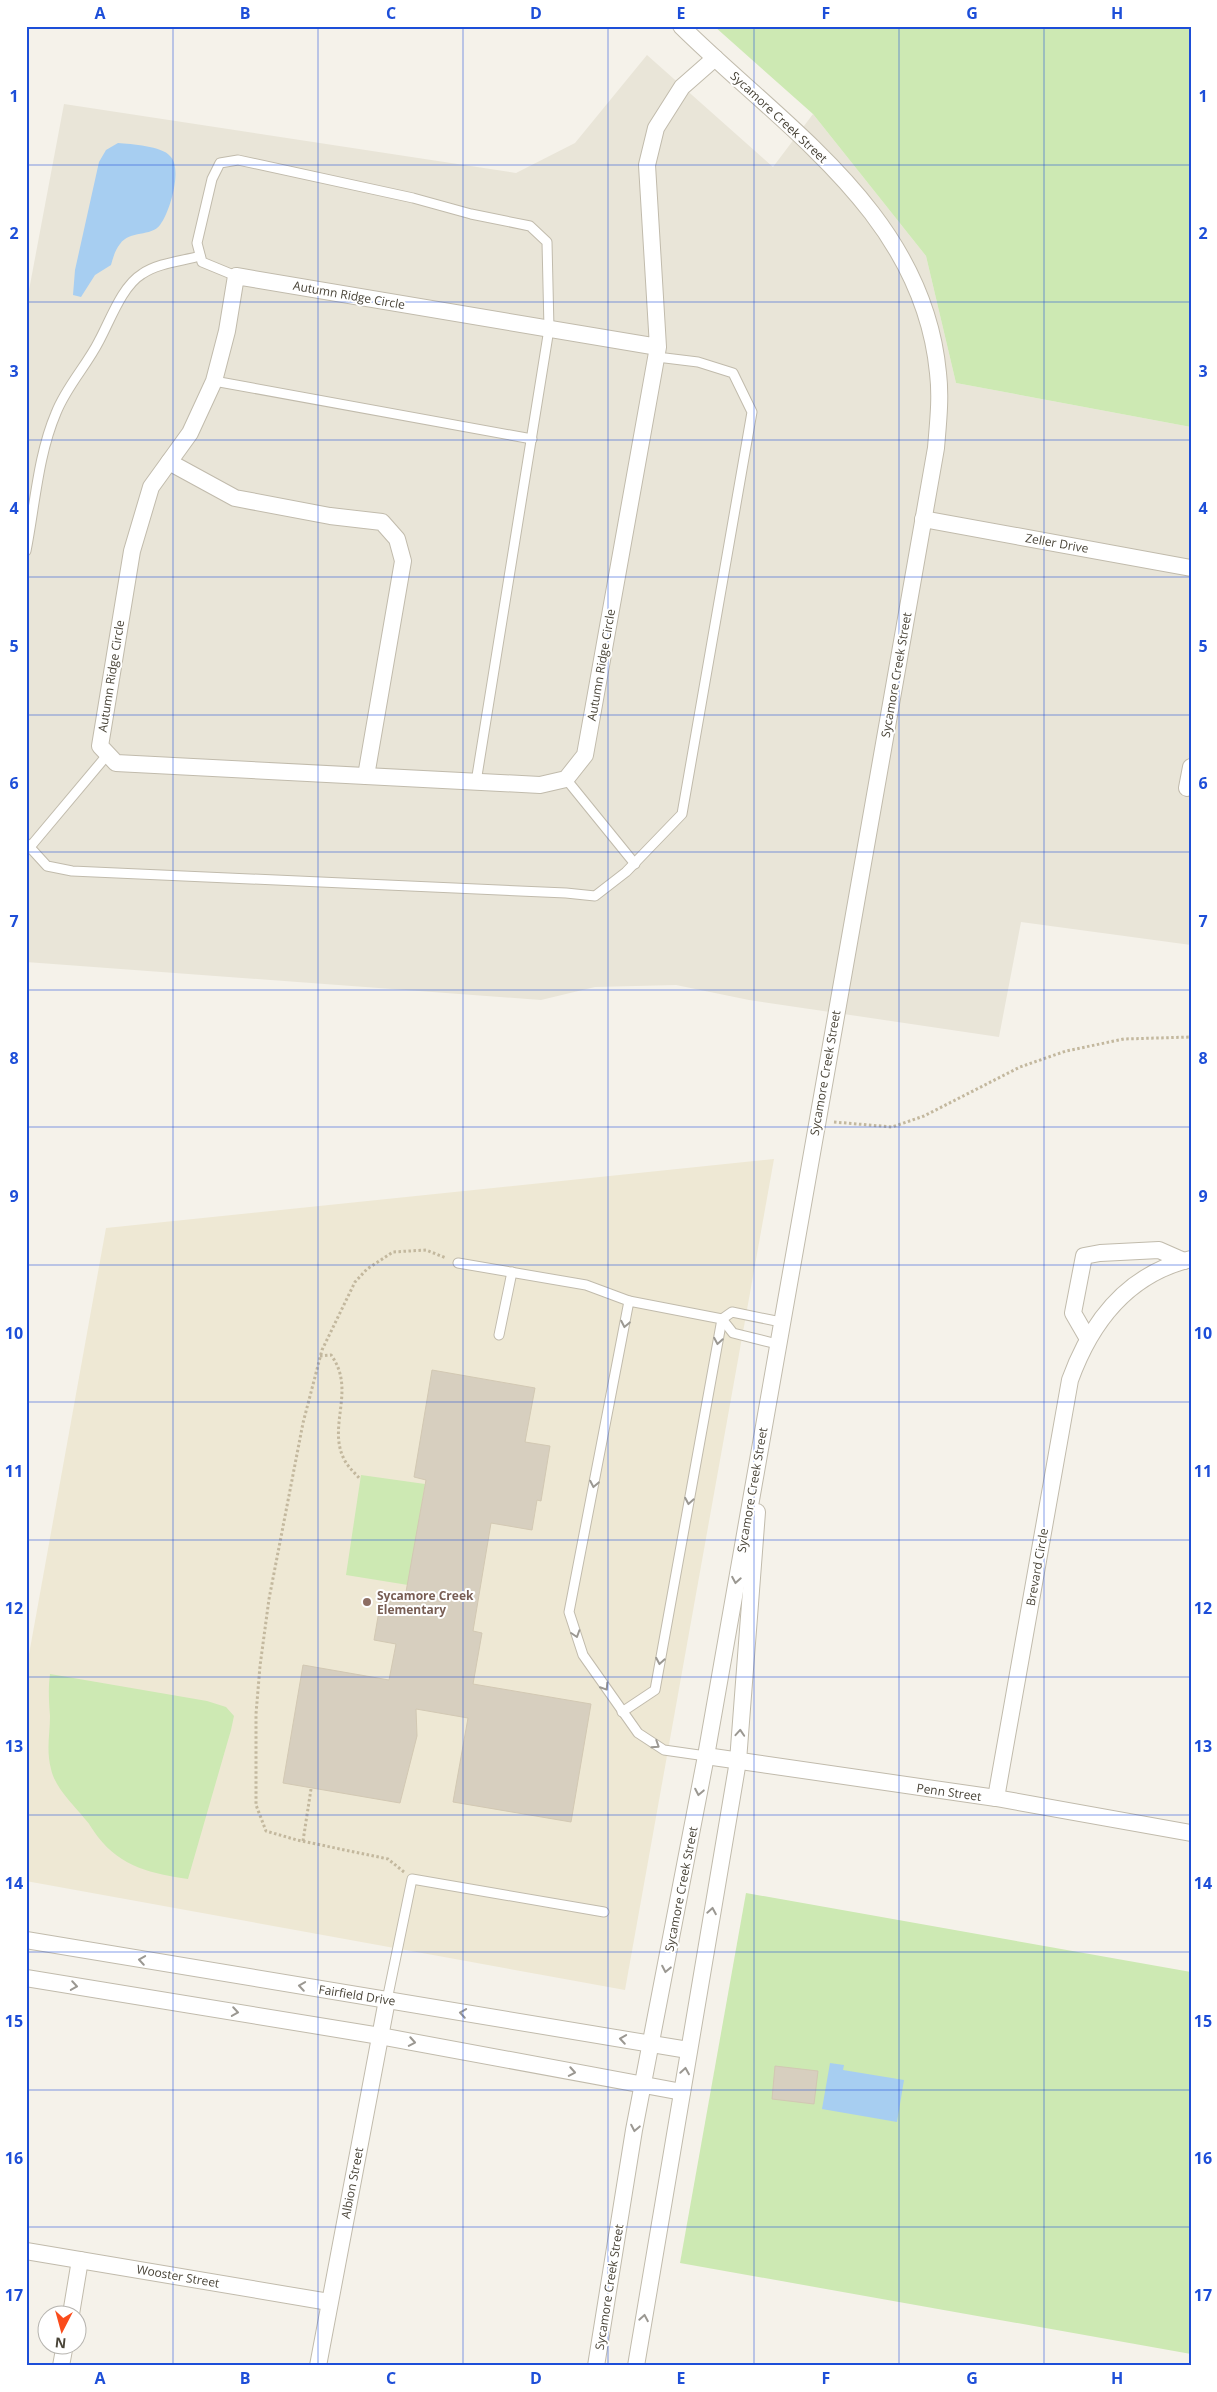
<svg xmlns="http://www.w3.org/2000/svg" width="1217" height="2392" viewBox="0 0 1217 2392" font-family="'Open Sans',sans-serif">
	<rect width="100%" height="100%" fill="#f5f2ea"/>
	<path fill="#e9e5d8" d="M647 55 773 167 813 114 926 256 956 383 1191 427V945L1021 922 999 1037 749 1000 676 985 595 987 541 1000 26 962V306L64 104 516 173 575 143Z"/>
	<path fill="#eee8d4" d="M774 1159 625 1990 26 1881V1671L106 1228Z"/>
	<g fill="#cde9b3">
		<path d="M714 26H1191V427L956 383 926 256 813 114Z"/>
		<path d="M361 1475 425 1484 408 1585 346 1575Z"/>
		<path d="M50 1674 207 1701 226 1707 234 1716 231 1730 188 1879C153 1874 121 1867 98 1837 93 1831 90 1824 85 1819 73 1804 55 1788 51 1769 46 1750 50 1734 50 1716 49 1702 48 1689 50 1674Z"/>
		<path d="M746 1893 1191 1972V2354L680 2263Z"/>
	</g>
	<g fill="#a7cef1">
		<path d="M118 143C131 144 162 146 170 156 183 168 170 212 160 225 151 237 130 230 120 244 115 250 113 258 111 265L95 275 81 297 73 295 75 270 99 162 106 150Z"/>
		<path d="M830 2063 844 2065 843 2070 904 2080 897 2122 822 2109Z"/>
	</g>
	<g fill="#d7cfbf" stroke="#d2c8b3">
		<path d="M432 1370 535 1388 525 1442 550 1446 541 1501 537 1500 532 1530 491 1523 473 1631 482 1633 473 1684 591 1704 571 1822 453 1802 468 1718 416 1709 417 1736 400 1803 283 1783 303 1665 389 1680 396 1644 374 1640 381 1599 404 1603 426 1480 414 1477Z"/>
		<path d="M775 2066 818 2071 814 2104 772 2099Z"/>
	</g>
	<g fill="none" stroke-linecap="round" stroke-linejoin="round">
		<g stroke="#c1bbac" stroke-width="11">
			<g id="lane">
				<path d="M236 276 202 262 197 243 212 179 220 163 238 160 413 198 471 214 530 226 547 242 549 329 476 782"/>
				<path d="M214 381 532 439"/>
				<path d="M26 551C35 505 38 455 56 413 66 387 87 365 99 341 110 321 122 286 142 274 158 263 182 261 200 256"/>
				<path d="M566 779 635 864"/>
				<path d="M26 843 47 866 72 871 566 893 595 896 626 872 682 814 752 412 733 373 698 362 657 357"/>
				<path d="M30 847 108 754"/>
				<path d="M458 1263 586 1285 629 1301"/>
				<path d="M499 1335 512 1272"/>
				<path d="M622 1712 655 1690 722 1319 732 1312 781 1322"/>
				<path d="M706 1756 664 1750 638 1733 583 1655 569 1612 629 1301 722 1319 733 1333 777 1344"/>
				<path d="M387 2000 412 1879 604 1912"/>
			</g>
		</g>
		<g stroke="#c1bbac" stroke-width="18">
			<g id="street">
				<path d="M658 347 236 276 227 331 214 381 190 433 151 487 132 551 100 746 116 763 540 785 566 779 585 755 658 347 647 165 656 128 682 87 715 58"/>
				<path d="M169 462 235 498 330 516 382 522 397 539 403 561 366 776"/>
				<path d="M923 519 1191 568"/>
				<path d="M1187 788 1191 767"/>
				<path d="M1088 1339 1073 1313 1084 1256 1100 1253 1159 1250 1184 1261"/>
				<path d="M706 1756 996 1798 1191 1833"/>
				<path d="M996 1798 1070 1380C1091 1322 1128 1274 1191 1259"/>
				<path d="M26 1940 688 2050"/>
				<path d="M26 1978 380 2036 682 2092"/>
				<path d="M26 2251 329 2302"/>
				<path d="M71 2314 80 2260"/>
				<path d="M61 2366 65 2344"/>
				<path d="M318 2366 387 2000"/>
				<path d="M596 2366 634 2130 706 1756 936 448C938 423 941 398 938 373 923 214 784 128 681 26"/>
				<path d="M636 2366 738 1761 757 1512"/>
			</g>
		</g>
		<g stroke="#c3b89e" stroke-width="3" stroke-dasharray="2.5 2.5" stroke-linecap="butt">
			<path d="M834 1122 892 1127 924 1116 1020 1067 1066 1051 1124 1039 1191 1037"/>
			<path d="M320 1356 331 1355C357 1390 326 1427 345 1461 349 1468 355 1473 360 1479"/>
			<path d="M303 1841 311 1789"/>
			<path d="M404 1872 388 1859 297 1840 266 1831 256 1805V1714L260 1666 269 1599 303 1423 322 1350 355 1282 367 1269 393 1252 426 1250 446 1258"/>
		</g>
		<use href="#lane" stroke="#fff" stroke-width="9"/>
		<use href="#street" stroke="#fff" stroke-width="16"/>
	</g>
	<defs><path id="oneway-chevron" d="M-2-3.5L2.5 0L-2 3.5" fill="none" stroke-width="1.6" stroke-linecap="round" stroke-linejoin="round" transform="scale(1.25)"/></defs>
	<g stroke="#9b9892">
		<use href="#oneway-chevron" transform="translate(625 1324) rotate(101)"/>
		<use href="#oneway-chevron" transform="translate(718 1341) rotate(100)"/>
		<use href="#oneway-chevron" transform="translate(594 1484) rotate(101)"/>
		<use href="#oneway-chevron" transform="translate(689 1501) rotate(100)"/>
		<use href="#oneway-chevron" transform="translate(736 1580) rotate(100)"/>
		<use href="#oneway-chevron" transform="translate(576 1634) rotate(72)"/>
		<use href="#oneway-chevron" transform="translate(660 1661) rotate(100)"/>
		<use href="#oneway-chevron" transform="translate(605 1687) rotate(57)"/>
		<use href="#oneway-chevron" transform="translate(740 1733) rotate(-86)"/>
		<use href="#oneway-chevron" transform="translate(656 1745) rotate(33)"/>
		<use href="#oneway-chevron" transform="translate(699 1792) rotate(101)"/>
		<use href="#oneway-chevron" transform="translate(712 1911) rotate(-80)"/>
		<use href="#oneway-chevron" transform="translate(142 1960) rotate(-171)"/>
		<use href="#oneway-chevron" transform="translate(666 1969) rotate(101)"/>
		<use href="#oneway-chevron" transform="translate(74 1986) rotate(9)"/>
		<use href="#oneway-chevron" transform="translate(302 1986) rotate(-171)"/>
		<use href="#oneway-chevron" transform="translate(235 2012) rotate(9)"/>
		<use href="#oneway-chevron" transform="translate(463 2013) rotate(-171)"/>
		<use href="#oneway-chevron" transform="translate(623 2039) rotate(-171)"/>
		<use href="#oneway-chevron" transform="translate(412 2042) rotate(10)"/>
		<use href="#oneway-chevron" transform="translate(685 2071) rotate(-81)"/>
		<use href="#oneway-chevron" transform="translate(572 2072) rotate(10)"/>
		<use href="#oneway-chevron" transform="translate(635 2128) rotate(101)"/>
		<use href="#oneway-chevron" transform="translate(644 2318) rotate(-80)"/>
	</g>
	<path fill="none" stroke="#1d4ed8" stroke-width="1" stroke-opacity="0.55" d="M173 26V2366M318 26V2366M463 26V2366M608 26V2366M754 26V2366M899 26V2366M1044 26V2366M26 165H1191M26 302H1191M26 440H1191M26 577H1191M26 715H1191M26 852H1191M26 990H1191M26 1127H1191M26 1265H1191M26 1402H1191M26 1540H1191M26 1677H1191M26 1815H1191M26 1952H1191M26 2090H1191M26 2227H1191"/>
	<circle fill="#8d6e63" stroke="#fff" stroke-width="2" cx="367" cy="1602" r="5"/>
	<g text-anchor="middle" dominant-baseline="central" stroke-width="4" stroke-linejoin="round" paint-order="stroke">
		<g font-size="12" fill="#494438" stroke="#fff">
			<text transform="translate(779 117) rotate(43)">Sycamore Creek Street</text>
			<text transform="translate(349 295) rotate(10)">Autumn Ridge Circle</text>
			<text transform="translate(1057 543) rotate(10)">Zeller Drive</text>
			<text transform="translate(601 665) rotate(-80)">Autumn Ridge Circle</text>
			<text transform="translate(896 675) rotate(-80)">Sycamore Creek Street</text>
			<text transform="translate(111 676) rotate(-81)">Autumn Ridge Circle</text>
			<text transform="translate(825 1073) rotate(-80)">Sycamore Creek Street</text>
			<text transform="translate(752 1490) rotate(-80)">Sycamore Creek Street</text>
			<text transform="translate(1037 1567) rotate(-80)">Brevard Circle</text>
			<text transform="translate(949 1792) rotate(8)">Penn Street</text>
			<text transform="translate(681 1889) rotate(-79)">Sycamore Creek Street</text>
			<text transform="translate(357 1995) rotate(9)">Fairfield Drive</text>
			<text transform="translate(352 2183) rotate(-79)">Albion Street</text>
			<text transform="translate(178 2276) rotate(10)">Wooster Street</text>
			<text transform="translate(609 2287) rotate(-81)">Sycamore Creek Street</text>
		</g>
		<g font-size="12" font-weight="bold" fill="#785e54" stroke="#fff" text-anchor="start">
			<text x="377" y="1595">Sycamore Creek<tspan x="377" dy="14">Elementary</tspan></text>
		</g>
	</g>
	<rect width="1217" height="2392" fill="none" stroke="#ffffff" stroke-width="55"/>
	<g transform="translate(62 2330) rotate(186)"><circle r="24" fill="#ffffff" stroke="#b6b4af"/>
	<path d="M0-4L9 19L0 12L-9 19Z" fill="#fa4c1c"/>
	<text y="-8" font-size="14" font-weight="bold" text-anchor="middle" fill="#494438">N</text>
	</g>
	<rect x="28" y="28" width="1162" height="2336" fill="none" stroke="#1d4ed8" stroke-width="2"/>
	<g font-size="16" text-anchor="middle" font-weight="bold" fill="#1d4ed8">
		<text x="100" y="19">A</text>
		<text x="245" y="19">B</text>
		<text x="391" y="19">C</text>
		<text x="536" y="19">D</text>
		<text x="681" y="19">E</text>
		<text x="826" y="19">F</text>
		<text x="972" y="19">G</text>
		<text x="1117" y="19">H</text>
		<text x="14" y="102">1</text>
		<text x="1203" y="102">1</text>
		<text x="14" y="239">2</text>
		<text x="1203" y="239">2</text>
		<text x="14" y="377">3</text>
		<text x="1203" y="377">3</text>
		<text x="14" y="514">4</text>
		<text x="1203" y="514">4</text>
		<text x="14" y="652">5</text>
		<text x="1203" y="652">5</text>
		<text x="14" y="789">6</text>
		<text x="1203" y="789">6</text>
		<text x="14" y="927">7</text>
		<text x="1203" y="927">7</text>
		<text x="14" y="1064">8</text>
		<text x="1203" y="1064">8</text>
		<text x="14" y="1202">9</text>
		<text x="1203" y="1202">9</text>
		<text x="14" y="1339">10</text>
		<text x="1203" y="1339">10</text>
		<text x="14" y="1477">11</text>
		<text x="1203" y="1477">11</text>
		<text x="14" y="1614">12</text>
		<text x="1203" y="1614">12</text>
		<text x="14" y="1752">13</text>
		<text x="1203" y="1752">13</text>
		<text x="14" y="1889">14</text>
		<text x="1203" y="1889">14</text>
		<text x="14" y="2027">15</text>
		<text x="1203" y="2027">15</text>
		<text x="14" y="2164">16</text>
		<text x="1203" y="2164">16</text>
		<text x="14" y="2301">17</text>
		<text x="1203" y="2301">17</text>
		<text x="100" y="2384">A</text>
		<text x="245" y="2384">B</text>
		<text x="391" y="2384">C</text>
		<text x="536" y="2384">D</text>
		<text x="681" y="2384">E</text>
		<text x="826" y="2384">F</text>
		<text x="972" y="2384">G</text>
		<text x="1117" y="2384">H</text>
	</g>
</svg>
